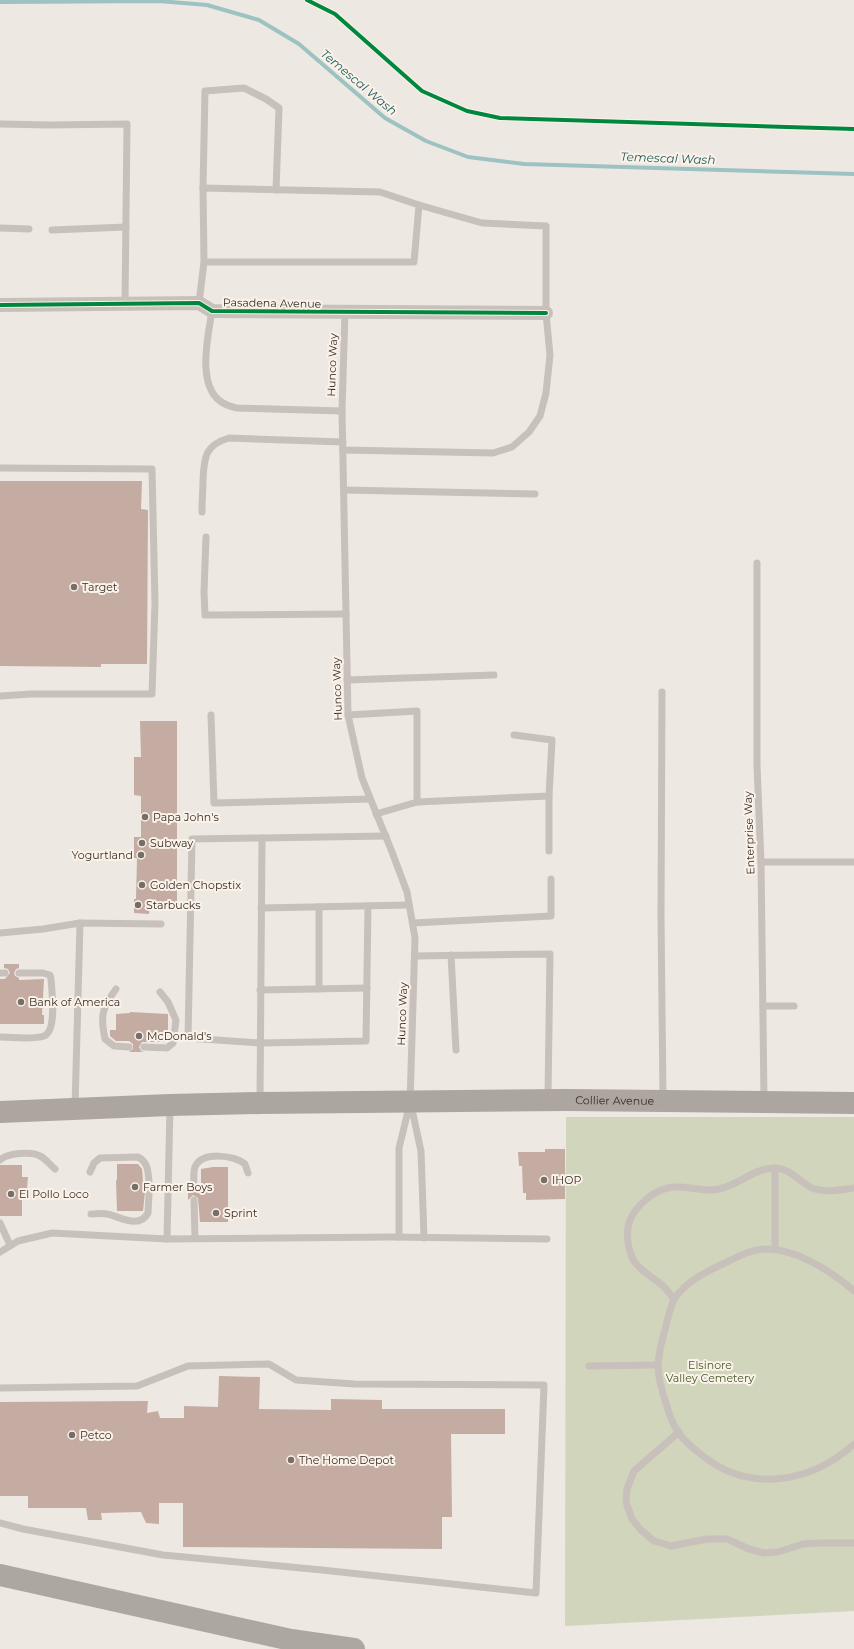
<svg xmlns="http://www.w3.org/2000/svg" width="854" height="1649" viewBox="0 0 854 1649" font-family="Montserrat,sans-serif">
	<rect width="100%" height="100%" fill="#eee8e2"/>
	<path fill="#d0d5bb" d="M566 1117H854V1611L565 1626Z"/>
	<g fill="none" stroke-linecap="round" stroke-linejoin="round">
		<path stroke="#9cc2c2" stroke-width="4" d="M0 2 159 1 207 5 259 20 299 44 385 118 426 141 468 157 524 164 854 174"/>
	</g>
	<g fill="#c4aca2">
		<path d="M0 481H142L141 509 148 510 147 664H101V667L0 666Z"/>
		<path d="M140 721H177V905L150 906 149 914 134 913V899H136L137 858H134V837H141V796L134 795V757H141Z"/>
		<path d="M4 964H19V968L16 969 14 973 15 976 19 978V980L44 979 42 1015H44V1024H0V979H5L10 973 8 969 4 968Z"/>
		<path d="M130 1012 168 1014V1041L166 1042H142L139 1047 141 1051 144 1052H129L133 1049V1044L129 1041H116L110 1036V1030H116V1014L130 1013Z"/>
		<path d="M545 1149H565V1199L526 1200V1193H523L522 1166H519L518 1152H545Z"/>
		<path d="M117 1164H138L142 1169 143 1181 145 1185 150 1187 154 1184 153 1192 149 1189 145 1192 143 1211H117L116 1180H117Z"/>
		<path d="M0 1165H22V1177H28L27 1189H22V1216H0Z"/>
		<path d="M213 1167H228V1222H200L198 1198 193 1195 188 1200V1186L191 1190 194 1191 201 1186V1169Z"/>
		<path d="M219 1376 260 1377 259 1409 331 1410V1399L382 1400V1409H505V1434H451L452 1517H442V1549L183 1547V1503H159V1524L146 1523 141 1512 101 1513 102 1520H88L86 1508H28V1496H0V1402L148 1401 147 1413 158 1411 160 1418H184V1406L218 1407Z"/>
	</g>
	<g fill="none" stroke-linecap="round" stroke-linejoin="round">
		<g stroke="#c8c1bb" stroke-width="7">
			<path d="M0 124 50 125 127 124 125 304"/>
			<path d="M203 188 205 91 244 88 266 99 279 108 276 190"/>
			<path d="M0 228 29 229"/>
			<path d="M52 230 126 227"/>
			<path d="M199 303 204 262H414L419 205 380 192 203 188 204 262"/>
			<path d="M212 311C208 336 195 390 225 404 228 406 233 407 237 408L342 411"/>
			<path d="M345 312 342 411 348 715 362 778 392 852 407 892 415 938 410 1103 399 1148V1237"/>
			<path d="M343 450 493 453 512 447 529 432 540 416 546 393 550 355 546 313V226L482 223 419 205"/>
			<path d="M0 468 152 469 155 603 152 694H31L0 696"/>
			<path d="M344 490 535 494"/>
			<path d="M202 512C202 501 203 490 203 480 204 457 205 445 229 438L343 442"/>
			<path d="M206 537 204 592 205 615 346 614"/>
			<path d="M757 563V765L761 862 764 1100"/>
			<path d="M347 680 494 675"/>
			<path d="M662 692 661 916 663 1099"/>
			<path d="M211 715 214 803 370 799"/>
			<path d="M348 715 417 711V802"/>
			<path d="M549 796V851"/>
			<path d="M376 814 417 802 549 796 552 740 514 735"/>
			<path d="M262 838 192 839 188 1038 260 1043 366 1041 368 906"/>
			<path d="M761 862H854"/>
			<path d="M319 907V989"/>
			<path d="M261 908 409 905"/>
			<path d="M413 923 551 916V879"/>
			<path d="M0 933 43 929 80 923 161 924"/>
			<path d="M451 955 456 1050"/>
			<path d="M415 956 550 954 548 1097"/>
			<path d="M0 973H5"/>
			<path d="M116 989C102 1008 100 1016 105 1039L114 1046 129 1047"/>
			<path d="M260 990 367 988"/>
			<path d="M763 1006H794"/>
			<path d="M0 1037C12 1037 33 1040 44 1036 57 1031 52 992 51 979L50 975 43 973H19"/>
			<path d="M144 1047 167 1048 173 1043 176 1020 168 1002 160 992"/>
			<path d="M260 1101 262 838 386 836"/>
			<path d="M411 1105 421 1151 424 1238"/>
			<path d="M75 1107 80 923"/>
			<path d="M0 1160C7 1153 32 1151 40 1156 46 1159 50 1165 55 1169"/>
			<path d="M775 1168V1249"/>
			<path d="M90 1172 94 1163 100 1158 138 1157C148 1162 148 1171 149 1182"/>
			<path d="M194 1186C194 1180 193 1172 195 1167 202 1151 234 1155 245 1164L248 1173"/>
			<path d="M194 1200 195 1238"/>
			<path d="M91 1214C96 1214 102 1213 107 1214 119 1216 139 1230 148 1213L149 1194"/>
			<path d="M0 1223 10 1245"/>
			<path d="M167 1239 170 1107"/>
			<path d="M0 1252 18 1241 52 1233 167 1239 391 1237 547 1239"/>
			<path d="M854 1291C830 1270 789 1244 757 1250 748 1251 737 1257 729 1261 710 1270 687 1280 675 1298 670 1305 667 1324 664 1333 656 1362 656 1374 666 1403 668 1410 670 1417 673 1423 679 1437 691 1447 703 1456 750 1493 811 1483 854 1444"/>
			<path d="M674 1299C670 1294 666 1289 662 1285 653 1277 641 1272 634 1261 628 1251 625 1232 630 1220 636 1206 653 1191 668 1188 685 1184 702 1193 719 1189 739 1185 754 1168 775 1168 790 1168 799 1182 812 1188 824 1193 841 1190 854 1188"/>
			<path d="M589 1366 657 1365"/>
			<path d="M0 1388 137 1386 188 1366 269 1364 296 1380 355 1384 544 1385 536 1593 322 1570 163 1555 23 1529 0 1523"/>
			<path d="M679 1432 634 1471 627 1489 626 1502 632 1519 641 1530 654 1541 671 1546 707 1539H727L749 1549 764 1553 778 1552 803 1544 818 1543H854"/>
		</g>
		<path stroke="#c8c1bb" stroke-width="14" d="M0 305 199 303 212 311 546 313"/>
		<path stroke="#ada5a0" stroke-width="22" id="s1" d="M0 1112 170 1105 260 1103 566 1100 854 1103"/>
		<path stroke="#ada7a1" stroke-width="22" d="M0 1575 291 1640 354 1649"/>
		<g stroke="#fbf3e9" stroke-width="6">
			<g id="cycleway">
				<path d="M307 0 335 14 422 91 467 111 500 118 854 129"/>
				<path d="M0 305 199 303 212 311 546 313"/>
			</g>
		</g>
		<use href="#cycleway" stroke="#00873e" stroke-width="4"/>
	</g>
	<g fill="#786e69" stroke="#fbf3e9" stroke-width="1.5">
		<circle cx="74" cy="587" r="4"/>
		<circle cx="145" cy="817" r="4"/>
		<circle cx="142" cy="843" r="4"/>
		<circle cx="141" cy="855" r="4"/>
		<circle cx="142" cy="885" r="4"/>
		<circle cx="138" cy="905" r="4"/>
		<circle cx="21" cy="1002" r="4"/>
		<circle cx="139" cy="1036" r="4"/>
		<circle cx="544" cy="1180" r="4"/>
		<circle cx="135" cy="1187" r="4"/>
		<circle cx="11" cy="1194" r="4"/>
		<circle cx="216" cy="1213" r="4"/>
		<circle cx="72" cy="1435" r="4"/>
		<circle cx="291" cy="1460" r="4"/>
	</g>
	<g text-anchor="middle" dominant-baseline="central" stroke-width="4" stroke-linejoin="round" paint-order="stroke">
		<g font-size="11" fill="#392d28" stroke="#fbf3e9">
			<text transform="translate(272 303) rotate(1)">Pasadena Avenue</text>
			<text transform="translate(332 365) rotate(-88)">Hunco Way</text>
			<text transform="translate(337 689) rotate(-92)">Hunco Way</text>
			<text transform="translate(749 833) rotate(-92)">Enterprise Way</text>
			<text transform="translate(402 1014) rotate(-88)">Hunco Way</text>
			<text stroke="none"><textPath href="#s1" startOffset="615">Collier Avenue</textPath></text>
		</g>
		<g font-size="11" fill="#392d28" stroke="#fbf3e9" text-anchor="start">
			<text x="82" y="587">Target</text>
			<text x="153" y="817">Papa John's</text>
			<text x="150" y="843">Subway</text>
			<text x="133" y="855" text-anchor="end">Yogurtland</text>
			<text x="150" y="885">Golden Chopstix</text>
			<text x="146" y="905">Starbucks</text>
			<text x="29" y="1002">Bank of America</text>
			<text x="147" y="1036">McDonald's</text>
			<text x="552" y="1180">IHOP</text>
			<text x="143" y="1187">Farmer Boys</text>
			<text x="19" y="1194">El Pollo Loco</text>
			<text x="224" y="1213">Sprint</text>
			<text x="80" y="1435">Petco</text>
			<text x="299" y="1460">The Home Depot</text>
		</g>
		<g font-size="11" fill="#485a2a" stroke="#fbf3e9">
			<text x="710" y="1365">Elsinore<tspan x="710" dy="13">Valley Cemetery</tspan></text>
		</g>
		<g font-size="12" font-style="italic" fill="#1a5a5f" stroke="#fbf3e9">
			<text transform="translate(359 82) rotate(40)">Temescal Wash</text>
			<text transform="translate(668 158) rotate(2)">Temescal Wash</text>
		</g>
	</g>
</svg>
